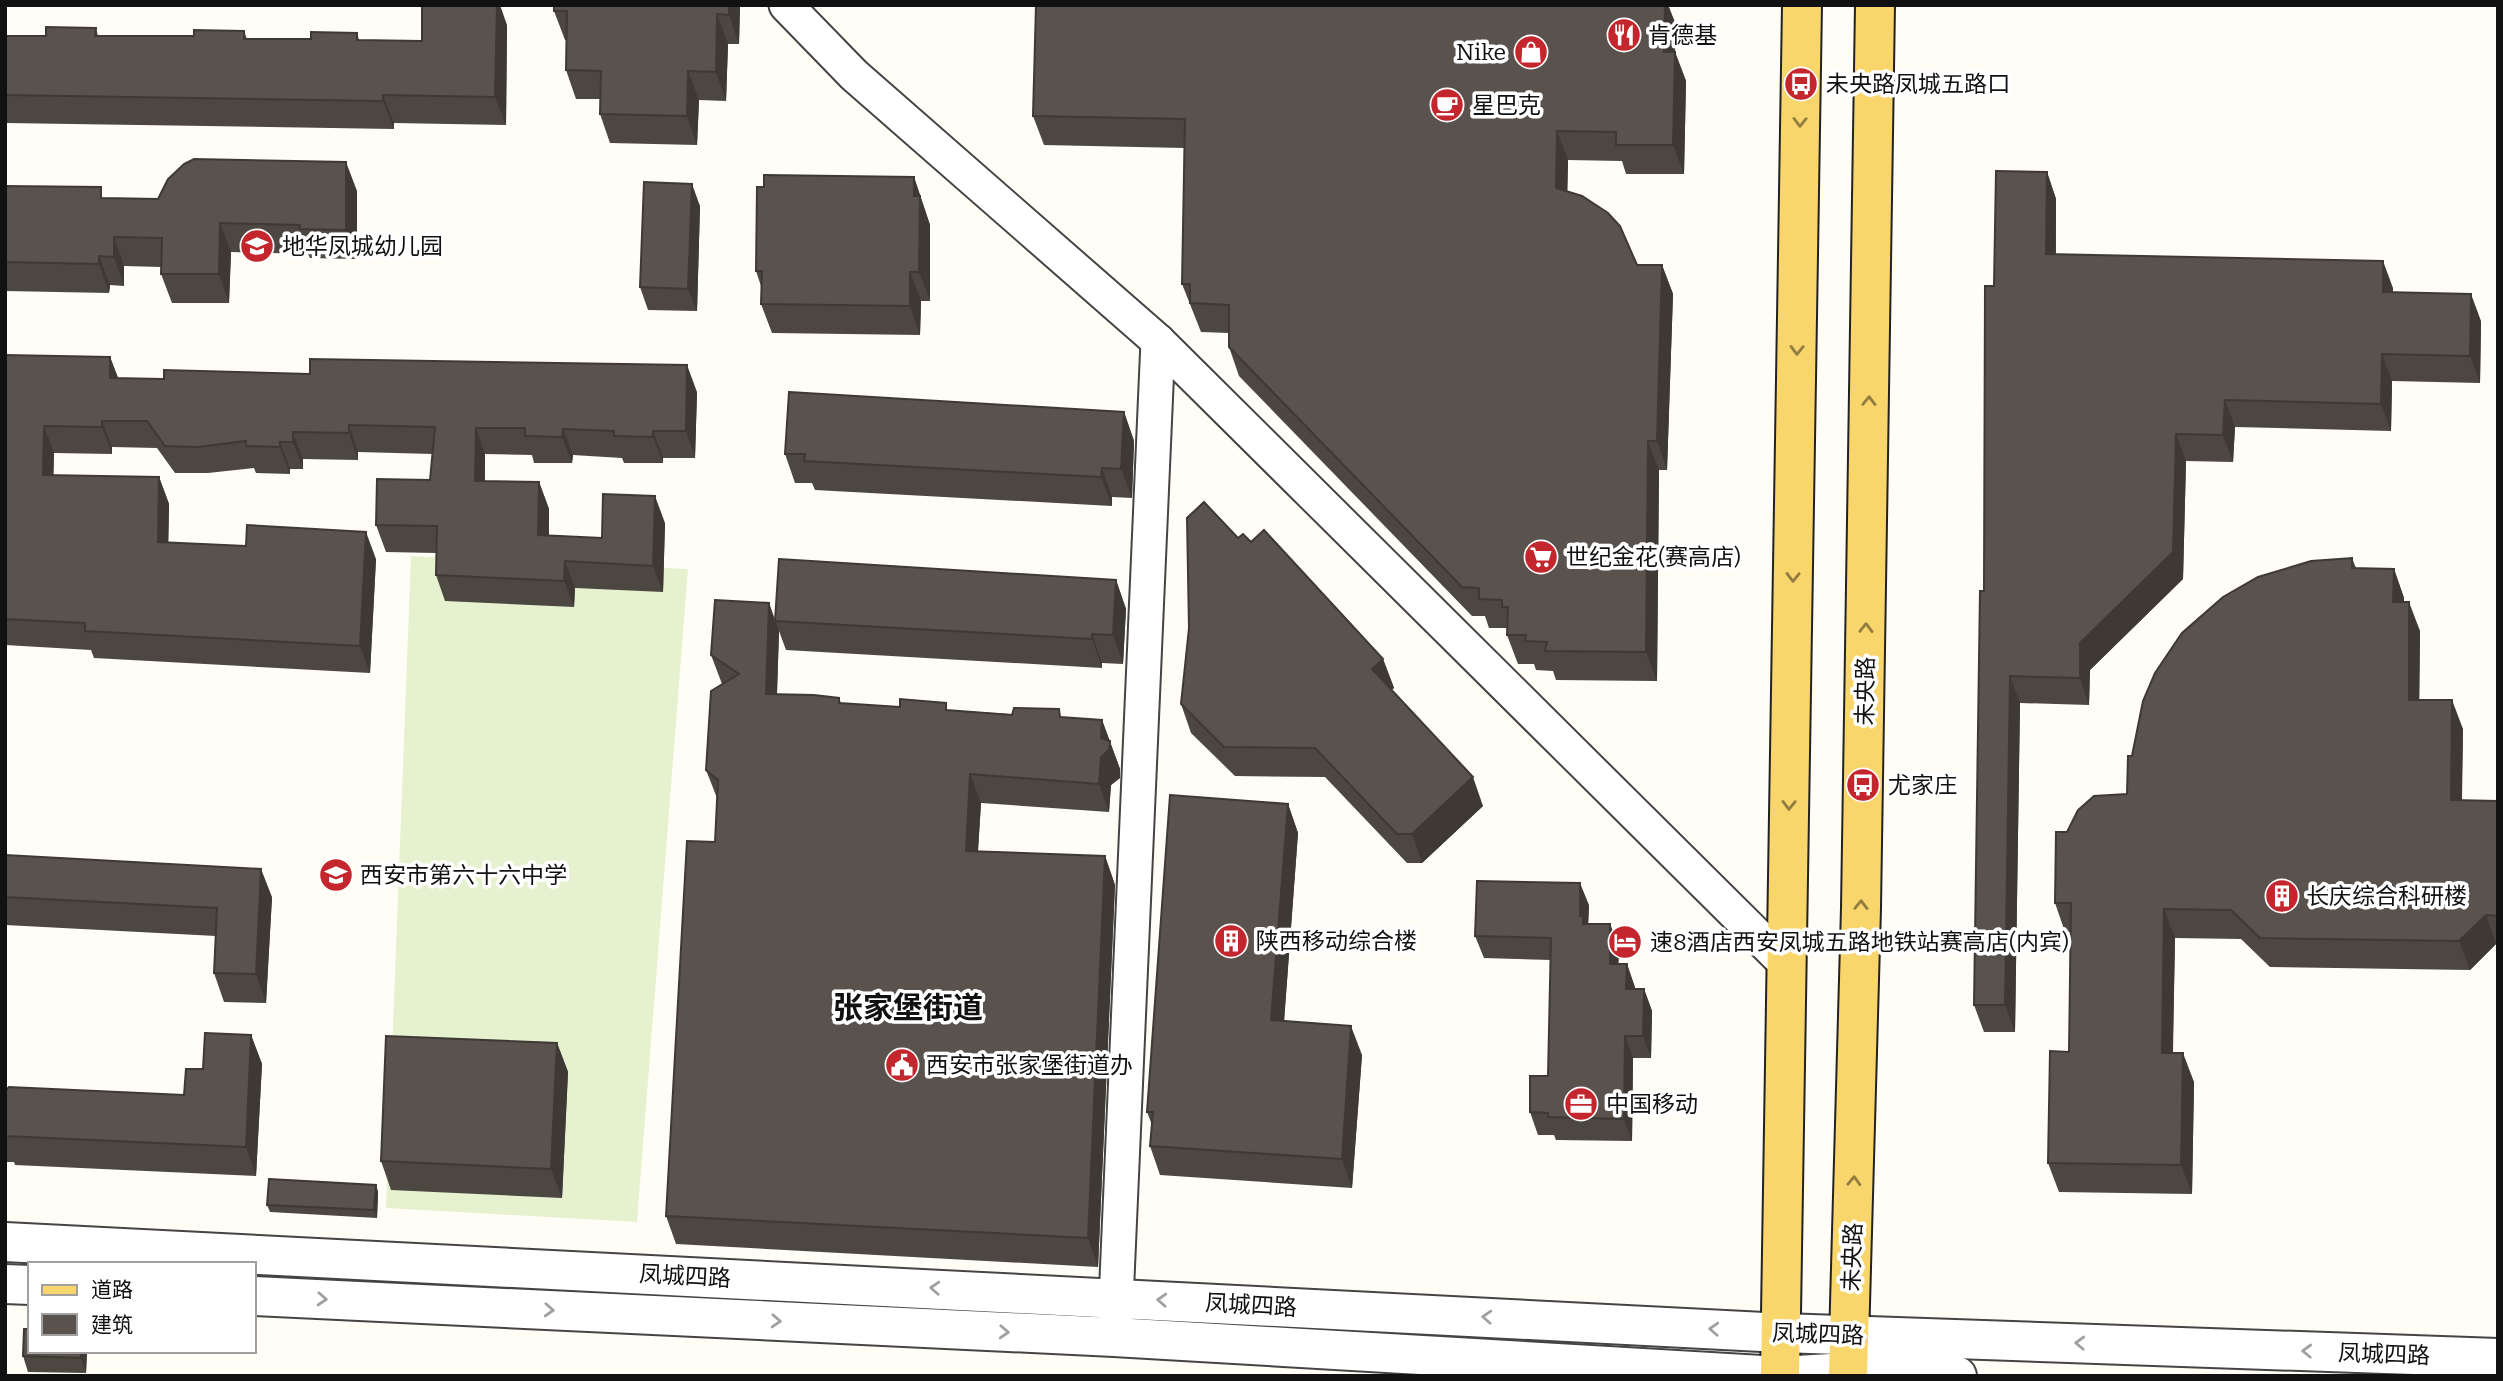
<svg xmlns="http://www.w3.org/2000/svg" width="2503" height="1381" viewBox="0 0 2503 1381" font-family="Bitter,'Noto Sans SC',serif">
	<rect width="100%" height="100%" fill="#fffdf5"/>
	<path fill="#e6f2cf" d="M411 556 688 569 637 1222 386 1208Z"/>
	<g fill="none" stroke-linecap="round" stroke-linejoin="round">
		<g stroke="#444" stroke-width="37">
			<g id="minor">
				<path d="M786 5 854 75 1158 341 1786 964"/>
				<path d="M1115 1324 1158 341"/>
			</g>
		</g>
		<g stroke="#444" stroke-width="42">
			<g id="tertiary">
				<path d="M5 1242 1782 1333 2498 1358"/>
				<path d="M5 1284 30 1285"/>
				<path d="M254 1296 1114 1337 1780 1376 1848 1372 1957 1376"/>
			</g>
		</g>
		<g stroke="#222" stroke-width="42">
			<g id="primary">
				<path d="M1780 1376 1802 5"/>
				<path d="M1848 1376 1861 908 1875 5"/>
			</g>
		</g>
		<use href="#minor" stroke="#fff" stroke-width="33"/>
		<use href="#tertiary" stroke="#fff" stroke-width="38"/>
		<use href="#primary" stroke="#f9d66b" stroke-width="38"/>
	</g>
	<g fill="#4d4742">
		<path d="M554 5H740L739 44H728L726 101 699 100 697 145 610 143 600 114V99H576L566 70 567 40H565L554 11Z"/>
		<path d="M1036 5H1668L1676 25 1675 52 1686 81 1684 174H1626L1622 161 1568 160 1567 191 1637 265H1662L1673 294 1667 470H1659L1657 681 1556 680 1553 671 1536 670 1534 664H1518L1507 635V628H1489L1485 616H1472L1239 376 1229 347V333L1201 332 1182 284 1184 148 1044 145 1033 116Z"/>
		<path d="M507 25 506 125 394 123V129L5 123V36H46L96 28 98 36H194L244 31 247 39H311L357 33 359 40 422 41Z"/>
		<path d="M2047 172 2056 199V254L2393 288V293L2481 321 2480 383 2392 381 2391 431 2235 427 2233 462 2186 461 2183 579 2090 670 2089 705 2020 703 2015 1032H1984L1974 1005 1984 591 1994 286Z"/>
		<path d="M914 177 930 225V301H921L920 335 772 333 761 304V286L756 271Z"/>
		<path d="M5 186 105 198 158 199 357 191V259L310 258 308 254 231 252 229 303H172L161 274V267L124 266V286L110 285 109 293 5 291Z"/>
		<path d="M700 206 697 311 648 310 640 287Z"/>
		<path d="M5 355 110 357 118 378 697 392 695 458H663V463H624L622 458 573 455 572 463H534L532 455 485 454V481L539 482 549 509V535L602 538 665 523 663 592 575 588 574 607 445 601 436 575V553L386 552 376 525 430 480 433 454 358 452V460L303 459V469H290V474L256 473 254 468 208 473H175L157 448 112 447V454L54 453 53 475 159 477 169 504 168 542 376 559 370 673 94 658 91 650 5 645Z"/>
		<path d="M1124 412 1134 441 1132 498 1112 497V506L815 490 812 483H795L785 454Z"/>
		<path d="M1238 538 1251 542 1383 659 1394 688 1391 690 1483 806 1422 863H1407L1325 777 1235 776 1191 733 1181 704Z"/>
		<path d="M2352 558 2356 568 2394 569 2404 598V602L2420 631 2419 700 2463 729 2462 801H2498V944H2496L2470 970 2270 967 2241 939 2175 938 2173 1053 2194 1082 2192 1194 2059 1192 2048 1163 2069 1052 2070 932H2065L2055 903 2067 832 2127 794 2132 756Z"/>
		<path d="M1116 580 1126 609 1123 664 1102 663V668L786 650 779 631 777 694 839 698 841 703 1102 720 1120 769V778L1111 785 1109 812 981 803 978 852 1105 856 1115 885 1098 1267 676 1244 666 1216 715 842 717 798 706 770 722 684 711 655 769 603 775 621Z"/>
		<path d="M1288 804 1298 833 1284 1021 1362 1055 1352 1188 1160 1175 1150 1146 1152 1125 1147 1112Z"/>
		<path d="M5 855 272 897 266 1003 224 1002 214 973 216 936 5 925Z"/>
		<path d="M1589 905 1588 924H1610L1619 947 1618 964H1627L1635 989H1644L1652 1011 1651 1058H1633L1632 1141 1556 1140 1554 1135H1538L1530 1112 1548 1076 1551 960 1484 958 1475 936Z"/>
		<path d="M251 1035 262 1064 256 1176 15 1165 14 1162H5V1091L184 1095 203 1069Z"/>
		<path d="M557 1043 568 1072 562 1198 391 1190 381 1161Z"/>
		<path d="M376 1185 378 1192 377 1218 270 1212 267 1205Z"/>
		<path d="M87 1351 86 1373 28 1372 23 1356Z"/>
	</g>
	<g fill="#3f3936">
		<path d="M497 5H500L507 25 506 125 495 97Z"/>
		<path d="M729 5H740L739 44 729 15Z"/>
		<path d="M1665 5H1668L1676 25 1675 52 1686 81 1684 174 1673 145 1664 52Z"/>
		<path d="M717 14 728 44 726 101 716 72Z"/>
		<path d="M688 71 699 100 697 145 687 116Z"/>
		<path d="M383 95 394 123V129L383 101Z"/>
		<path d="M1557 131 1568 160 1567 217 1556 188Z"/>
		<path d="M346 162 357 191V259L346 230Z"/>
		<path d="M2047 172 2056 199 2055 281 2046 254Z"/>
		<path d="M914 177 930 225V301L919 272 914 196Z"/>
		<path d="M692 184 700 206 697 311 688 289Z"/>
		<path d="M220 223 231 252 229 303 219 274Z"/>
		<path d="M114 237 124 266V286L114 257Z"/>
		<path d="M99 256 110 285 109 293 99 264Z"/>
		<path d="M2383 261 2393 288V319L2383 292Z"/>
		<path d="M1662 265 1673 294 1667 470 1657 441Z"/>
		<path d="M910 272 921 301 920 335 910 306Z"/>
		<path d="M2471 294 2481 321 2480 383 2470 356Z"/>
		<path d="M2382 354 2392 381 2391 431 2381 404Z"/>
		<path d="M110 357 120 383 110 378Z"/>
		<path d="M687 365 697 392 695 458 686 431Z"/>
		<path d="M2225 400 2235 427 2233 462 2223 435Z"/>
		<path d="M1124 412 1134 441 1132 498 1121 469Z"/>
		<path d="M102 421 112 447V454L102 427Z"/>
		<path d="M349 425 358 452V460L349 433Z"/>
		<path d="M44 426 54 453 53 502 43 475Z"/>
		<path d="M476 428 485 454 484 508 475 481Z"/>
		<path d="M563 429 573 455 572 463 562 437Z"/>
		<path d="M653 431 663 458V463L653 437Z"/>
		<path d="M293 432 303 459V469L293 442Z"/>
		<path d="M2176 434 2186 461 2183 579 2090 670 2089 705 2080 678V643Z"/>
		<path d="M1648 441 1659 470 1657 681 1646 652Z"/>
		<path d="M280 442 290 469V474L280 447Z"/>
		<path d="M1102 468 1112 497V506L1101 477Z"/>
		<path d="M159 477 169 504 168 568 158 542Z"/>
		<path d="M539 482 549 509 548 562 538 535Z"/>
		<path d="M655 496 665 523 663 592 653 566Z"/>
		<path d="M366 532 376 559 370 673 360 646Z"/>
		<path d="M565 561 575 588 574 607 564 581Z"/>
		<path d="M2394 569 2404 598V631L2393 602Z"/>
		<path d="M1116 580 1126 609 1123 664 1113 635Z"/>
		<path d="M2409 602 2420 631 2419 729 2409 700Z"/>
		<path d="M769 603 779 631 776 722 766 694Z"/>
		<path d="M1092 634 1102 663V668L1092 639Z"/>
		<path d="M1383 659 1394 688 1383 698 1372 669Z"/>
		<path d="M2010 676 2020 703 2015 1032 2005 1005Z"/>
		<path d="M2452 700 2463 729 2461 830 2451 800Z"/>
		<path d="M1102 720 1120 769V778L1111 785 1109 812 1099 784Z"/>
		<path d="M970 774 981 803 976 879 966 851Z"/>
		<path d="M1473 777 1483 806 1422 863 1412 834Z"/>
		<path d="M1288 804 1298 833 1282 1049 1271 1020Z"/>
		<path d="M1105 856 1115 885 1098 1267 1088 1238Z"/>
		<path d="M261 869 272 897 266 1003 256 974Z"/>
		<path d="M1580 883 1589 905 1588 929 1592 938 1580 916Z"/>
		<path d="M2164 909 2175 938 2172 1082 2162 1053Z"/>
		<path d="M2486 915 2496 944 2470 970 2459 941Z"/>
		<path d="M1610 924 1619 947 1618 986 1610 964Z"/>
		<path d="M1627 964 1635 987V1011L1626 989Z"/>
		<path d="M1644 989 1652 1011 1651 1058 1643 1036Z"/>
		<path d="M1351 1026 1362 1055 1352 1188 1342 1159Z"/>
		<path d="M251 1035 262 1064 256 1176 246 1147Z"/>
		<path d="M1625 1036 1633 1058 1632 1141 1624 1119Z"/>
		<path d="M557 1043 568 1072 562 1198 551 1169Z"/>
		<path d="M2183 1053 2194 1082 2192 1194 2181 1165Z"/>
		<path d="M376 1185 378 1192 377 1218 374 1210Z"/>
		<path d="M81 1351H87L86 1373 81 1358Z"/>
	</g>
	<g fill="#5a524d" stroke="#3f3936" stroke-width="2">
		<path d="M422 5H497L495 97 383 95V101L5 95V36H46V27L96 28 95 36H194V30L244 31V39H311V32L357 33V40L422 41Z"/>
		<path d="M554 5H729V15L717 14 716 72 688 71 687 116 600 114 601 71 566 70 567 11H554Z"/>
		<path d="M1036 5H1665L1664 52H1675L1673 145H1616V132L1557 131 1556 188 1582 196 1608 213 1620 226 1637 265H1662L1657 441H1648L1646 652 1545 651 1547 642 1525 641 1526 635H1507L1508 607H1502V600L1479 599V588L1462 587 1229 347V305L1190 303V284H1182L1185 119 1033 116Z"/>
		<path d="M194 159 346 162V230L299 229 300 225 220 223 219 274H161L162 238 114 237V257L99 256V264L5 262V186L101 187V198L158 199 168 179 184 164Z"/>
		<path d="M1996 171 2047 172 2046 254 2383 261V292L2471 294 2470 356 2382 354 2381 404 2225 400 2223 435 2176 434 2173 552 2080 643V678L2010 676 2005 1005H1974L1980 591H1984L1985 286H1994Z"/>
		<path d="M764 175 914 177V196H920L919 272H910V306L761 304 762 271H756L757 187H764Z"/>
		<path d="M644 182 692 184 688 289 640 287Z"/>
		<path d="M5 355 110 357V378L164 379V370L310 374V359L687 365 686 431H653V437L614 436V431L563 429 562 437 525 436V428H476L475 481 539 482 538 535 602 538 603 494 655 496 653 566 565 561 564 581 436 575 437 526 376 525 377 479 430 480 435 427 349 425V433L293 432V442H280V447L246 446V441L198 447 165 446 147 421H102V427L44 426 43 475 159 477 158 542 246 546 247 525 366 532 360 646 85 631V623L5 619Z"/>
		<path d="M789 392 1124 412 1121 469 1102 468 1101 477 804 461 805 454H785Z"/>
		<path d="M1204 502 1238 538 1243 534 1251 542 1264 530 1383 659 1372 669 1473 777 1412 834H1397L1315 748 1224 747 1181 704 1189 628 1187 518Z"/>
		<path d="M2352 558V568L2394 569 2393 602H2409V700H2452L2451 800 2498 801V916L2486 915 2459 941 2260 938 2231 910 2164 909 2162 1053H2183L2181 1165 2048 1163 2050 1051 2069 1052 2071 903H2055L2056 832H2067L2078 810 2094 796 2127 794 2128 756H2132L2143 701 2155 673 2182 633 2223 597 2258 577 2311 561Z"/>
		<path d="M779 559 1116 580 1113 635 1092 634V639L775 621Z"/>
		<path d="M715 600 769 603 766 694 814 695 839 698V703L900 707V699L946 703V710L1012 715 1014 708 1059 709 1060 717 1102 720 1101 738 1110 741 1109 750 1101 757 1099 784 970 774 966 851 1105 856 1088 1238 666 1216 687 841 715 842 718 780 706 770 711 691 739 674 711 655Z"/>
		<path d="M1170 795 1288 804 1271 1020 1351 1026 1342 1159 1150 1146 1153 1112H1147Z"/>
		<path d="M5 855 261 869 256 974 214 973 217 908 5 897Z"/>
		<path d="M1477 881 1580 883V916H1583V924H1610V964H1627L1626 989H1644L1643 1036H1625L1624 1119 1548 1117V1113L1530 1112V1076H1548L1551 938 1475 936Z"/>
		<path d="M205 1033 251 1035 246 1147 5 1136V1091L9 1087 184 1095 186 1069H203Z"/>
		<path d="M386 1036 557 1043 551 1169 381 1161Z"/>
		<path d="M269 1179 376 1185 374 1210 267 1205Z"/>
		<path d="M24 1329H30V1351H81V1358L23 1356Z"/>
	</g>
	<defs><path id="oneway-chevron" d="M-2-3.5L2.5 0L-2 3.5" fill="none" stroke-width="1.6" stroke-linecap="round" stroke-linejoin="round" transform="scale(1.75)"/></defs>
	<g stroke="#917d42">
		<use href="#oneway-chevron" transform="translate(1800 122) rotate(91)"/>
		<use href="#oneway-chevron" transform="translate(1797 350) rotate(91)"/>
		<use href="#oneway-chevron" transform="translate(1869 401) rotate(-89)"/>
		<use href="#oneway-chevron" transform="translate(1793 577) rotate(91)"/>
		<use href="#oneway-chevron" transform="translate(1866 628) rotate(-89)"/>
		<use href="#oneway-chevron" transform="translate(1789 805) rotate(91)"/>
		<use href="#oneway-chevron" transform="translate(1861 905) rotate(-89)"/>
		<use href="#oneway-chevron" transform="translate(1854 1181) rotate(-88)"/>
	</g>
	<g stroke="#a0a0a0">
		<use href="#oneway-chevron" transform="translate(935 1288) rotate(-177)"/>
		<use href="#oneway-chevron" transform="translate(322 1299) rotate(3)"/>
		<use href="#oneway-chevron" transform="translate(1162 1300) rotate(-177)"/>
		<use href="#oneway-chevron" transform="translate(549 1310) rotate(3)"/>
		<use href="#oneway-chevron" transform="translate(1487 1317) rotate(-177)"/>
		<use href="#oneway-chevron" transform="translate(776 1321) rotate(3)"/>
		<use href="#oneway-chevron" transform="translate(1714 1329) rotate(-177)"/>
		<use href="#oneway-chevron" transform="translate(1004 1332) rotate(3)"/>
		<use href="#oneway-chevron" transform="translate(2080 1343) rotate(-178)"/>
		<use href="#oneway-chevron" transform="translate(2307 1351) rotate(-178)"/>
	</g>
	<defs>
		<g id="restaurant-disc" transform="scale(1.75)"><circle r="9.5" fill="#c4262e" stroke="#fff"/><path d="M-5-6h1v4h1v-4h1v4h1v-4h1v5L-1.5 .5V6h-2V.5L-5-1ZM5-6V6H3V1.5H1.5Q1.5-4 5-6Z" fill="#fff"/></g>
		<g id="shop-disc" transform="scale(1.75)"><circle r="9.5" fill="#c4262e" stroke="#fff"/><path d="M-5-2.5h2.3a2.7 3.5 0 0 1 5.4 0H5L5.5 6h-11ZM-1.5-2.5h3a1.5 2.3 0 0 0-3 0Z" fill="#fff"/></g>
		<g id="bus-disc" transform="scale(1.75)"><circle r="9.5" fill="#c4262e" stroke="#fff"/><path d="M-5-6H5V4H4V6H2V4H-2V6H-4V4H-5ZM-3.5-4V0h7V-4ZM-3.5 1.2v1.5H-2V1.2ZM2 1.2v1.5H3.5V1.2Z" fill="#fff"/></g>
		<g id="cafe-disc" transform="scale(1.75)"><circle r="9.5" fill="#c4262e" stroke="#fff"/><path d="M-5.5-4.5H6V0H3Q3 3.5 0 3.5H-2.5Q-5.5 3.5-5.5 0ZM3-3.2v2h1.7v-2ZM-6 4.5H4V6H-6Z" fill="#fff"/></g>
		<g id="school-disc" transform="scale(1.75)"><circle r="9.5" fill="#c4262e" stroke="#fff"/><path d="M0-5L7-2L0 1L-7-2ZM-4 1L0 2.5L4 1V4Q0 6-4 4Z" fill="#fff"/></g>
		<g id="supermarket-disc" transform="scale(1.75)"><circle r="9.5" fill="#c4262e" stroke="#fff"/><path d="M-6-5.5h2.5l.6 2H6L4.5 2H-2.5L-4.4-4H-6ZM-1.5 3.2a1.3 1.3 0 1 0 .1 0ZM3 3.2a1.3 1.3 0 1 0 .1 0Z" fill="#fff"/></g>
		<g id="building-disc" transform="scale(1.75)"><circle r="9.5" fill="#c4262e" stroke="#fff"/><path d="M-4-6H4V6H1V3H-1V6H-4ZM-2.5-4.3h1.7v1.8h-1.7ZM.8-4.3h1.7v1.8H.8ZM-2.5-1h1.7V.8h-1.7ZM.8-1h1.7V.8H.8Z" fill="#fff"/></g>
		<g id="hotel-disc" transform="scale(1.75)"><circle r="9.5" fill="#c4262e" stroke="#fff"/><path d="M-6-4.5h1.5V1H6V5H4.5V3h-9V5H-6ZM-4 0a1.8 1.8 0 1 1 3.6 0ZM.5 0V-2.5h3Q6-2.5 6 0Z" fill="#fff"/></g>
		<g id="civic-disc" transform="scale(1.75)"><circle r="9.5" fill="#c4262e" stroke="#fff"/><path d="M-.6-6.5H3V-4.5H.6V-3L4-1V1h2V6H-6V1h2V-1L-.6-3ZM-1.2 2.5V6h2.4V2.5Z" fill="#fff"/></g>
		<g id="office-disc" transform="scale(1.75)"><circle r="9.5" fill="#c4262e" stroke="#fff"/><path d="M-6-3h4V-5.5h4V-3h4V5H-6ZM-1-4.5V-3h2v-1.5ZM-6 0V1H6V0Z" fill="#fff"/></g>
	</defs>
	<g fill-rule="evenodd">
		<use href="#restaurant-disc" x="1624" y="35"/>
		<use href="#shop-disc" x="1531" y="52"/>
		<use href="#bus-disc" x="1801" y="84"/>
		<use href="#cafe-disc" x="1447" y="105"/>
		<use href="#school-disc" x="257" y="246"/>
		<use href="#supermarket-disc" x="1541" y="557"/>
		<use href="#bus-disc" x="1863" y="785"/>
		<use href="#school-disc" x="336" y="875"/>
		<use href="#building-disc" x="2282" y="896"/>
		<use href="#building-disc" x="1231" y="941"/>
		<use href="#hotel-disc" x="1625" y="942"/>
		<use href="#civic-disc" x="902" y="1065"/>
		<use href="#office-disc" x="1581" y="1104"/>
	</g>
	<g text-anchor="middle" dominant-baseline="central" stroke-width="7" stroke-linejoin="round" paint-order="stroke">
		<g font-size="23" fill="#111" stroke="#fff" text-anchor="start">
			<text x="1648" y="35">肯德基</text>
			<text x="1506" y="52" text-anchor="end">Nike</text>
			<text x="1826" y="84">未央路凤城五路口</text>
			<text x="1472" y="105">星巴克</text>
			<text x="282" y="246">地华凤城幼儿园</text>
			<text x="1566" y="557">世纪金花(赛高店)</text>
			<text x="1888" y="785">尤家庄</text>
			<text x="360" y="875">西安市第六十六中学</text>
			<text x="2306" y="896">长庆综合科研楼</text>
			<text x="1256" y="941">陕西移动综合楼</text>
			<text x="1650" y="942">速8酒店西安凤城五路地铁站赛高店(内宾)</text>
			<text x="926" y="1065">西安市张家堡街道办</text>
			<text x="1606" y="1104">中国移动</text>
		</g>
		<g font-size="23" fill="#111" stroke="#fff">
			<text transform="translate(1865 691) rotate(-89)">未央路</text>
			<text transform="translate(1852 1257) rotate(-88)">未央路</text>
			<text transform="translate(685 1276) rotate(3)">凤城四路</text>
			<text transform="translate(1251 1305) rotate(3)">凤城四路</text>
			<text transform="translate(1818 1334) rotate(2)">凤城四路</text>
			<text transform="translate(2384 1354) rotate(2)">凤城四路</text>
		</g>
		<g font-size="30" font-weight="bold" fill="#111" stroke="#fff">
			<text x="908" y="1008">张家堡街道</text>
		</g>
	</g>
	<rect width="2503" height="1381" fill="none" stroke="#111111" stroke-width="14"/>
	<rect x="28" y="1262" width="228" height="91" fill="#ffffff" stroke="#a0a0a0" stroke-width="2"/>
	<rect x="42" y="1285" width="35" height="10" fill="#f9d66b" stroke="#a0a0a0" stroke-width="2"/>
	<text x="91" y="1297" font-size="21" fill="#111111">道路</text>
	<rect x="42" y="1314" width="35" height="21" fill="#5a524d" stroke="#a0a0a0" stroke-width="2"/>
	<text x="91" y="1332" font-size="21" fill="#111111">建筑</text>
</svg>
